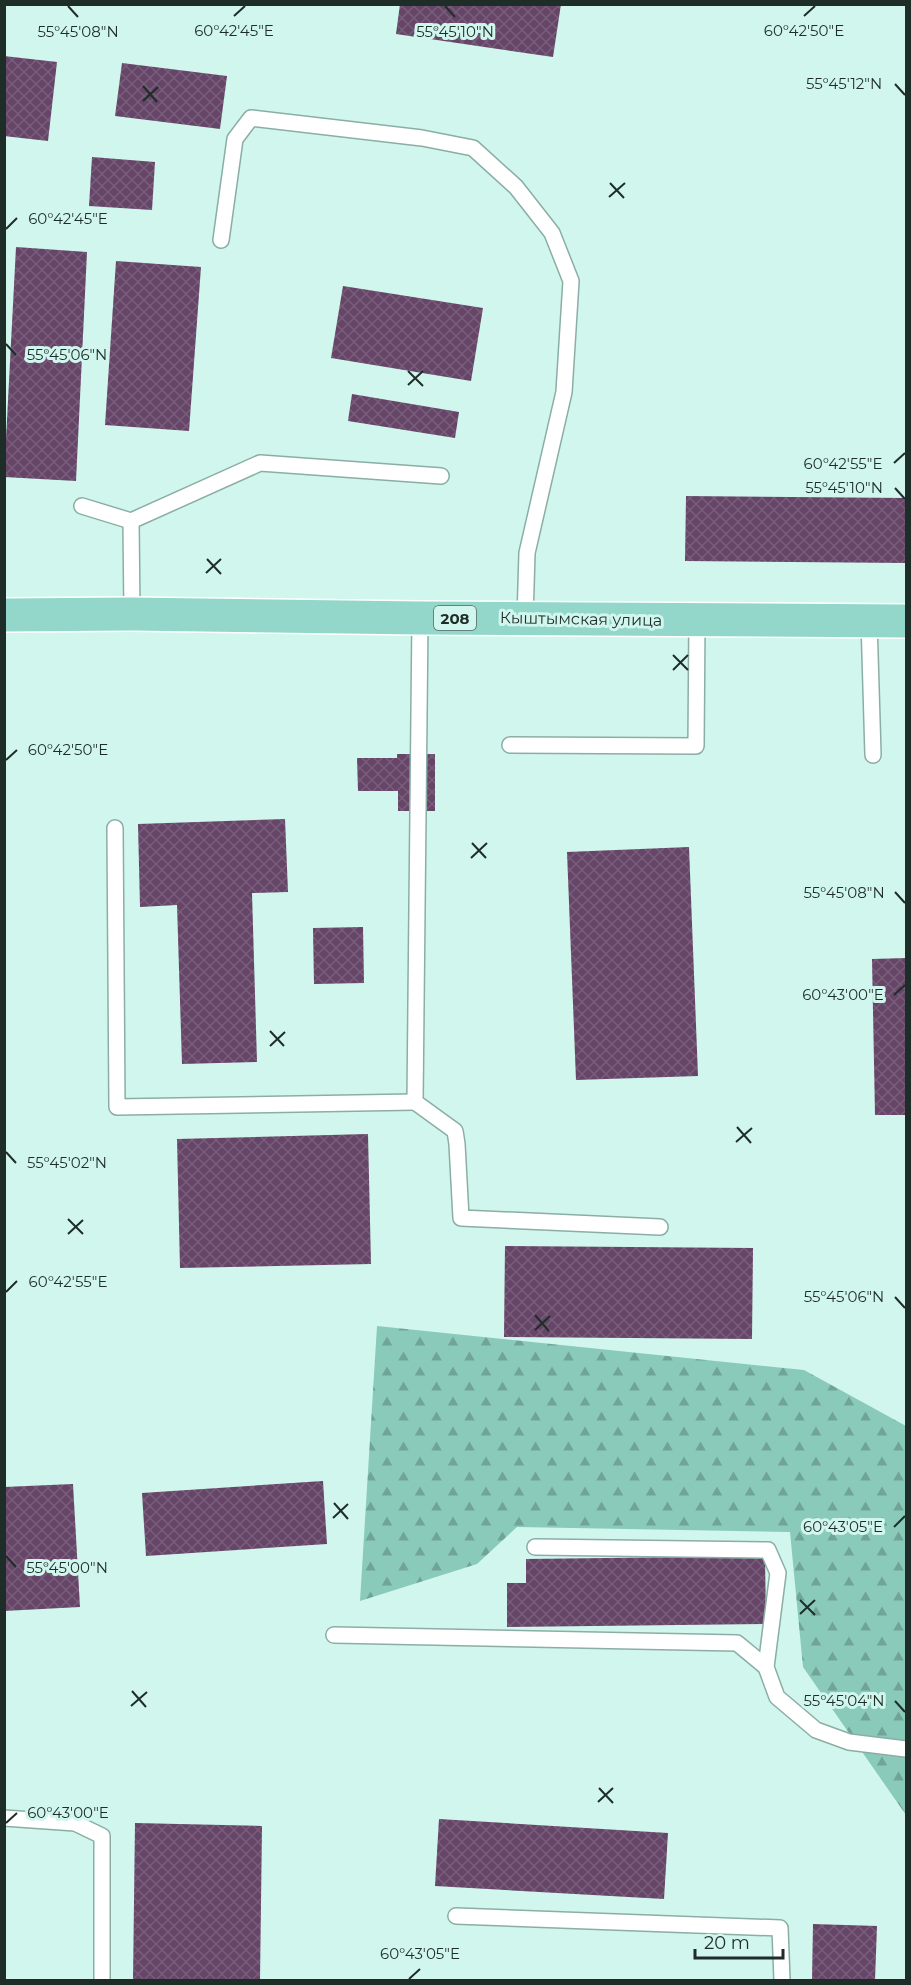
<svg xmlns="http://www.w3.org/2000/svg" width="911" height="1985" viewBox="0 0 911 1985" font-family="Montserrat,sans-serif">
	<defs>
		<pattern id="forest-firs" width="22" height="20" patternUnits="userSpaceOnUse" patternTransform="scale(1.5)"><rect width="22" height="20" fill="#8acabb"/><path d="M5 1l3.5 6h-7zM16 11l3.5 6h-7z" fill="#70a498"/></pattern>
		<pattern id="building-cross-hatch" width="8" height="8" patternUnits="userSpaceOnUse" patternTransform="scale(1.5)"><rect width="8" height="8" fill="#664568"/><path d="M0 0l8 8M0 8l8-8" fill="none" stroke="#775e79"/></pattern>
	</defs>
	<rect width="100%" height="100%" fill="#d1f6ed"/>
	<path fill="url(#forest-firs)" d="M377 1326 804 1370 906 1426V1815L803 1667 790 1532 517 1527 477 1564 360 1601Z"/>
	<g fill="url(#building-cross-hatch)">
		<path d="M400 4H561L553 57 396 34Z"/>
		<path d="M4 56 57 62 48 141 4 136Z"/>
		<path d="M122 63 227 76 220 129 115 116Z"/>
		<path d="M92 157 155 162 152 210 89 206Z"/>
		<path d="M16 247 87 252 76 481 4 477Z"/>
		<path d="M116 261 201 267 189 431 105 425Z"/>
		<path d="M343 286 483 308 471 381 331 358Z"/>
		<path d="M352 394 459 412 455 438 348 421Z"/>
		<path d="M686 496 906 498V563L685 561Z"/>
		<path d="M397 754H435V811H398V791H358L357 758H397Z"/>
		<path d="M285 819 288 892 252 893 257 1062 182 1064 177 905 140 907 138 824Z"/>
		<path d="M689 847 698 1076 576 1080 567 852Z"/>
		<path d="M363 927 364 983 314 984 313 928Z"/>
		<path d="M906 958V1115H875L872 959Z"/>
		<path d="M368 1134 371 1264 180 1268 177 1139Z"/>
		<path d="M505 1246 753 1248 752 1339 504 1337Z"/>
		<path d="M323 1481 327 1544 146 1556 142 1493Z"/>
		<path d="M73 1484 80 1607 4 1611V1487Z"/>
		<path d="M765 1556 766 1624 507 1627V1583H526V1559Z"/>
		<path d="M439 1819 668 1833 664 1899 435 1886Z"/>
		<path d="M135 1823 262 1826 260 1980H133Z"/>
		<path d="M813 1924 877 1926 875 1980H812Z"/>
	</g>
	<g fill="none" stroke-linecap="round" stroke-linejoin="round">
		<g stroke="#8aaea5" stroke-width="18">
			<g id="service">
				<path d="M221 240 235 139 251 118 422 138 473 148 516 187 552 233 571 281 564 392 527 553 525 619"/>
				<path d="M82 506 131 521 260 463 441 476"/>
				<path d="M131 521 132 614"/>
				<path d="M420 618 415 1102 455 1131 457 1144 461 1218 660 1227"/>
				<path d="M869 620 873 755"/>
				<path d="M510 745 696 746 697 620"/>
				<path d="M115 828 117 1107 415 1102"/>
				<path d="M535 1547 768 1550 778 1573 766 1667 777 1697 816 1730 849 1742 906 1749"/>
				<path d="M334 1635 737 1643 766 1667"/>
				<path d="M4 1818 75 1823 102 1836V1980"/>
				<path d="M456 1916 780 1928 782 1980"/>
			</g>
		</g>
		<g stroke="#fff" stroke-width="36">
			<path id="primary" d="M4 615 132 614 420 618 906 621"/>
		</g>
		<use href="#service" stroke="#fff" stroke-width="15"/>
		<use href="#primary" stroke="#92d7ca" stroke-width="33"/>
	</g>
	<path fill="none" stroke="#1f2d29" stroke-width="2" d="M68 6 78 17M445 6 455 17M234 16 245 6M804 16 815 6M895 84 905 95M143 86 157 102M143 101 158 87M610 183 624 198M609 197 625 183M6 229 17 218M6 344 16 355M408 371 423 386M408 385 423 371M894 463 905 453M895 488 905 499M207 559 221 574M206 573 221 559M673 655 688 670M673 670 688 655M6 760 17 750M472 843 486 858M471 858 487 843M895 892 905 903M894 995 905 985M270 1031 284 1046M270 1046 285 1032M737 1127 751 1143M736 1142 752 1128M6 1152 16 1163M68 1219 83 1234M68 1234 83 1220M6 1292 17 1281M895 1297 905 1308M535 1315 549 1331M535 1330 550 1316M334 1503 348 1519M333 1518 348 1504M894 1527 905 1516M6 1556 16 1567M800 1600 815 1615M800 1614 815 1600M132 1691 146 1707M895 1701 905 1712M131 1706 147 1692M599 1788 613 1803M598 1802 613 1788M6 1823 17 1813M409 1979 420 1969"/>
	<g text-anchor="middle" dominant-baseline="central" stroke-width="6" stroke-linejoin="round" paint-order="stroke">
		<rect fill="#d1f6ed" stroke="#546964" stroke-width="1.5" x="434" y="606" width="42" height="24" rx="4.5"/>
		<g font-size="15" font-weight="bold" fill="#1f2d29">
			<text x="455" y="618">208</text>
		</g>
		<g font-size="16" fill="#1f2d29" stroke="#d1f6ed">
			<text transform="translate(581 619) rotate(1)">Кыштымская улица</text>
		</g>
	</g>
	<g font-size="15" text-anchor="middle" fill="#1f2d29" stroke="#d1f6ed" stroke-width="6" stroke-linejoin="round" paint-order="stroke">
		<text x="234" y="36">60°42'45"E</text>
		<text x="804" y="36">60°42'50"E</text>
		<text x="78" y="37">55°45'08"N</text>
		<text x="455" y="37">55°45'10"N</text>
		<text x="844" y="89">55°45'12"N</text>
		<text x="68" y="224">60°42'45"E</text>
		<text x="67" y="360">55°45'06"N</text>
		<text x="843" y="469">60°42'55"E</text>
		<text x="844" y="493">55°45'10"N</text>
		<text x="68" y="755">60°42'50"E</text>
		<text x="844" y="898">55°45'08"N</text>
		<text x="843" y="1000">60°43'00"E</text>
		<text x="67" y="1168">55°45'02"N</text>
		<text x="68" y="1287">60°42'55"E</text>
		<text x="844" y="1302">55°45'06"N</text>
		<text x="843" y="1532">60°43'05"E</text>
		<text x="67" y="1573">55°45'00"N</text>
		<text x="844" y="1706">55°45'04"N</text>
		<text x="68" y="1818">60°43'00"E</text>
		<text x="420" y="1959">60°43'05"E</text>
	</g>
	<rect width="911" height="1985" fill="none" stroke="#1f2d29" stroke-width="12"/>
	<path d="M695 1949v9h88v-9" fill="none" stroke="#1f2d29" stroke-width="3"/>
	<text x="704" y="1949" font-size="18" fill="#1f2d29" stroke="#d1f6ed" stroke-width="4.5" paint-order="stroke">20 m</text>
</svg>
